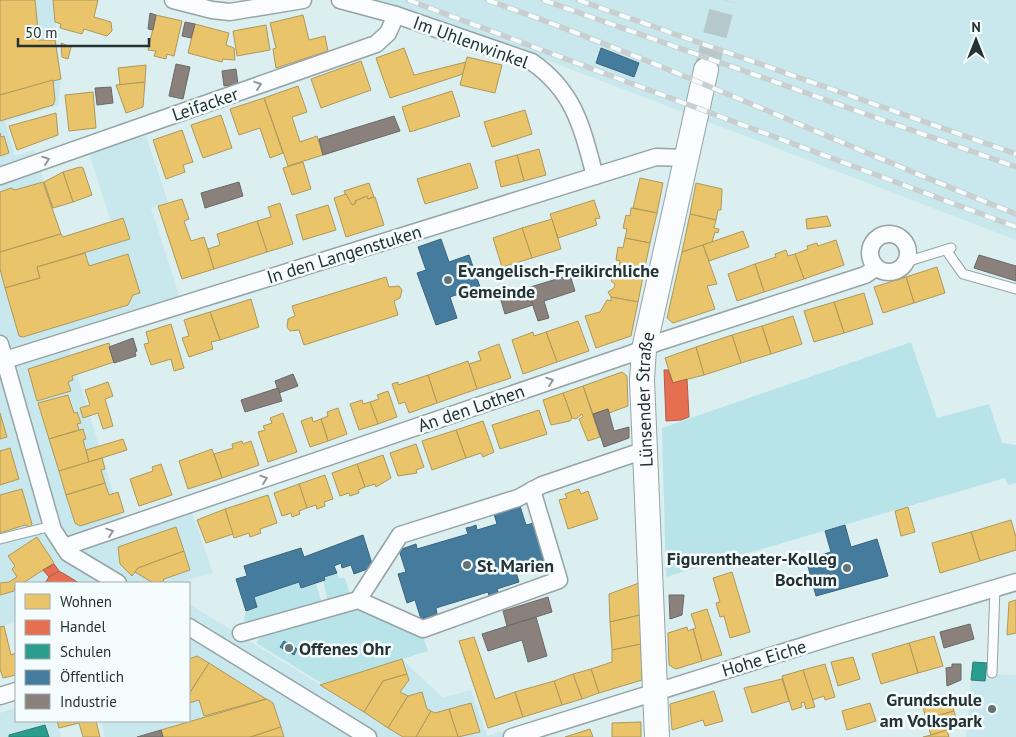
<svg xmlns="http://www.w3.org/2000/svg" width="1016" height="737" viewBox="0 0 1016 737" font-family="'PT Sans',sans-serif">
	<rect width="100%" height="100%" fill="#dbeef0"/>
	<g fill="#c9e8ed">
		<path d="M0 0H53L61 78 58 105 5 122 15 156 34 150 62 237 111 222 89 153 146 136 168 202 151 208 184 310 69 348 122 521 187 499 213 573 176 583H16V622L0 627Z"/>
		<path d="M377 0H1016V240L513 47Z"/>
		<path d="M189 604 321 685 402 659 443 698 471 690 487 736 534 721 540 737H163L161 730 137 737H105L101 721H189Z"/>
		<path d="M986 674 1016 675V737H966L971 680 985 681Z"/>
		<path d="M16 708V721H57L61 737H0V713Z"/>
	</g>
	<g fill="#b8e4e9">
		<path d="M911 342 937 418 989 404 1002 443 1016 445V483L1008 485 1005 478 666 577 662 428Z"/>
		<path d="M337 573 339 578H345L349 591 347 596 328 601 323 581 325 580 324 577Z"/>
		<path d="M299 582 301 588 316 584 322 604 253 622 244 621 246 611 257 607 254 597Z"/>
		<path d="M354 609 423 637 428 651 323 684 256 643 264 631Z"/>
	</g>
	<g fill="#e9c46a" stroke="#ae985a">
		<path d="M0 0H35L39 40H55L61 79 0 95Z"/>
		<path d="M53 0H98L94 17 111 22 112 31 107 36 84 29 82 34 60 28 61 24 55 22Z"/>
		<path d="M156 15 182 21 174 56 167 54 166 59 154 56 156 51 148 50Z"/>
		<path d="M303 15 309 40 325 36 328 51 276 68 273 49 276 48 270 23Z"/>
		<path d="M195 24 229 33 226 45 234 48 235 60 223 59 222 62 188 53Z"/>
		<path d="M266 25 270 50 237 56 233 31Z"/>
		<path d="M61 43 71 47 68 59 62 57Z"/>
		<path d="M404 48 414 75 466 62 463 74 390 98 376 58Z"/>
		<path d="M467 57 502 65 495 93 460 85Z"/>
		<path d="M361 61 371 90 321 108 311 79Z"/>
		<path d="M146 65 145 82 120 85 118 68Z"/>
		<path d="M53 80 55 100 53 105 0 121V95Z"/>
		<path d="M145 82 143 107 126 113 116 85Z"/>
		<path d="M298 86 307 112 292 117 300 142 317 136 323 155 288 166 264 98Z"/>
		<path d="M452 91 460 116 410 132 402 107Z"/>
		<path d="M93 92 96 128 69 131 65 95Z"/>
		<path d="M264 98 283 153 270 158 260 128 239 135 230 109Z"/>
		<path d="M525 110 532 134 492 147 484 122Z"/>
		<path d="M56 113 58 135 17 150 9 126Z"/>
		<path d="M221 115 232 148 203 158 191 125Z"/>
		<path d="M182 130 193 162 183 165 185 172 166 179 153 140Z"/>
		<path d="M0 133 1 137 4 136 9 153 0 156Z"/>
		<path d="M539 149 546 175 524 181 517 155Z"/>
		<path d="M517 155 524 181 501 187 495 161Z"/>
		<path d="M303 162 311 189 292 195 283 168Z"/>
		<path d="M470 163 478 188 425 204 417 179Z"/>
		<path d="M80 167 83 168 92 195 73 202 63 172Z"/>
		<path d="M63 172 73 202 53 208 44 182Z"/>
		<path d="M640 178 663 183 657 213 633 208Z"/>
		<path d="M43 182 61 234 0 252V192L11 188 15 190Z"/>
		<path d="M369 183 374 197 368 199 367 196 355 201 356 203 352 205 349 203 344 191Z"/>
		<path d="M696 183 722 189 721 210H718L716 220 690 214Z"/>
		<path d="M346 194 352 205 356 203 355 201 367 196 368 199 375 197 384 225 346 237 334 198Z"/>
		<path d="M182 199 189 219 184 221 191 241 204 237 214 269 182 279 158 206Z"/>
		<path d="M594 200 600 218 595 219 597 225 558 238 550 214Z"/>
		<path d="M280 203 293 244 267 252 257 221 271 217 268 207Z"/>
		<path d="M328 205 336 230 303 240 296 215Z"/>
		<path d="M631 208 657 213 650 243 625 238 627 229 623 228 626 215 630 216Z"/>
		<path d="M690 214 716 220 714 228 719 229 718 233 715 232 712 242 682 252Z"/>
		<path d="M827 216 831 226 807 229 806 219Z"/>
		<path d="M123 218 130 239 37 267 40 278 5 288 0 269V252L61 234 63 237Z"/>
		<path d="M552 219 561 249 532 258 522 228Z"/>
		<path d="M257 221 267 252 214 269 208 249 220 245 217 234Z"/>
		<path d="M522 228 532 258 502 267 493 238Z"/>
		<path d="M743 231 749 247 709 261 703 245Z"/>
		<path d="M625 238 650 243 644 272 619 267 620 261 616 260 618 247 623 248Z"/>
		<path d="M836 240 844 265 804 279 795 254 808 249 807 246 817 243 818 246Z"/>
		<path d="M703 245 717 284 707 286 715 309 673 323 667 318 682 252Z"/>
		<path d="M786 250 788 256 795 254 804 279 764 292 755 264 776 257 775 254Z"/>
		<path d="M85 253 89 266 128 254 140 293 133 295 128 305 23 337 19 336 5 288 40 278 37 267Z"/>
		<path d="M755 264 764 292 737 301 728 274Z"/>
		<path d="M619 267 644 272 638 302 611 297 608 292 614 288 615 284 611 281 613 273 617 274Z"/>
		<path d="M937 267 945 293 914 303 906 277Z"/>
		<path d="M386 277 389 287 399 286 402 290 400 298 394 301 398 315 304 345 299 330 290 331 287 327 288 319 295 316 292 306Z"/>
		<path d="M906 277 914 303 883 313 874 287Z"/>
		<path d="M864 293 873 324 844 333 834 302Z"/>
		<path d="M611 297 638 302 631 336 596 348 585 316 600 312 607 300 611 301Z"/>
		<path d="M251 299 259 327 220 340 210 312Z"/>
		<path d="M834 302 844 333 814 342 804 311Z"/>
		<path d="M210 312 220 340 211 342 213 349 189 357 182 338 189 336 184 320Z"/>
		<path d="M793 316 802 344 771 354 762 326Z"/>
		<path d="M578 321 589 351 557 362 546 332Z"/>
		<path d="M171 324 184 368 174 371 171 359 151 365 144 344 149 343 146 332Z"/>
		<path d="M762 326 771 354 741 363 732 335Z"/>
		<path d="M533 332 534 336 546 332 557 362 523 374 512 340Z"/>
		<path d="M732 335 741 363 704 375 696 347Z"/>
		<path d="M109 343 114 362 72 376 73 380 68 382 71 391 37 401 28 369Z"/>
		<path d="M499 344 511 378 477 389 469 364 481 360 478 352Z"/>
		<path d="M696 347 704 375 673 383 665 358Z"/>
		<path d="M468 361 477 389 437 403 428 375Z"/>
		<path d="M622 372 627 376 628 406 609 413 608 409 593 414 583 386Z"/>
		<path d="M428 375 437 403 409 413 405 402 399 404 392 384 398 382V385Z"/>
		<path d="M108 382 113 396 105 399 113 426 103 429 98 413 83 418 80 408 90 405 85 390Z"/>
		<path d="M583 386 600 437 588 441 579 419 583 417 582 414 576 419 572 418 563 393Z"/>
		<path d="M388 391 397 417 378 424 370 402 379 399 377 395Z"/>
		<path d="M563 393 572 418 570 421 551 425 543 400Z"/>
		<path d="M68 395 74 413 77 412 81 423 77 424 79 430 49 439 38 403Z"/>
		<path d="M362 400 363 404 370 402 378 424 359 430 350 404Z"/>
		<path d="M338 408 347 434 328 441 321 419 328 416 327 412Z"/>
		<path d="M539 410 547 434 500 449 492 425Z"/>
		<path d="M0 413 7 437 0 439Z"/>
		<path d="M283 413 297 452 268 462 258 432 265 430 263 426 272 423 270 418Z"/>
		<path d="M312 417 313 422 321 419 328 441 310 447 301 421Z"/>
		<path d="M483 421 494 452 483 457 481 453 466 458 456 430Z"/>
		<path d="M83 429 86 439 83 440 89 462 59 471 49 439Z"/>
		<path d="M456 430 466 458 432 470 422 441Z"/>
		<path d="M123 439 127 450 89 462 86 450Z"/>
		<path d="M242 441 243 444 251 441 259 465 222 478 214 454 233 448 232 444Z"/>
		<path d="M416 444 424 467 416 470 417 473 398 476 390 453Z"/>
		<path d="M10 448 19 479 0 485V451Z"/>
		<path d="M212 449 222 478 188 489 179 461Z"/>
		<path d="M383 455 391 478 376 487 375 484 365 487 357 464Z"/>
		<path d="M102 458 105 469 101 470 105 483 66 495 59 471Z"/>
		<path d="M161 464 172 495 139 506 130 479 153 471 152 467Z"/>
		<path d="M357 464 365 487 358 490 359 493 350 496 349 493 340 496 332 473Z"/>
		<path d="M325 475 333 499 324 502 325 506 317 509 316 505 307 508 299 484Z"/>
		<path d="M105 483 109 495 118 492 124 512 80 526 75 523 66 495Z"/>
		<path d="M299 484 307 508 299 511 300 514 292 517 291 513 282 516 274 493Z"/>
		<path d="M22 489 32 524 30 527 25 525 0 533V495Z"/>
		<path d="M579 489 581 494 588 491 598 519 568 529 559 500 567 498 565 494Z"/>
		<path d="M268 495 277 523 260 529 261 533 250 537 249 533 234 538 225 509Z"/>
		<path d="M908 507 915 532 901 536 895 511Z"/>
		<path d="M225 509 233 534 206 543 197 520Z"/>
		<path d="M1011 520 1016 537V550L980 561 971 532Z"/>
		<path d="M176 527 184 551 138 568 132 576 120 564 118 547Z"/>
		<path d="M971 532 980 561 940 573 932 543Z"/>
		<path d="M37 537 54 563 23 583H16L14 591 0 595V583L9 582 17 577 12 569 15 566 8 556Z"/>
		<path d="M184 551 190 570 164 579 163 582 153 583 135 572 138 568Z"/>
		<path d="M732 572 750 632 730 638 724 616 720 617 716 603 720 602 713 578Z"/>
		<path d="M639 583 640 615 610 622 609 594Z"/>
		<path d="M1016 600V633L1007 635 1009 602Z"/>
		<path d="M707 609 722 655 702 661 693 629 696 628 691 614Z"/>
		<path d="M640 615 641 644 612 650 610 622Z"/>
		<path d="M4 626 11 655 16 653V675L3 678 0 669V627Z"/>
		<path d="M687 627 688 631 693 629 702 661 676 669 669 665 668 633Z"/>
		<path d="M934 636 943 666 918 673 909 643Z"/>
		<path d="M474 637 495 699 515 692 523 717 488 728 459 641Z"/>
		<path d="M909 643 918 673 881 684 872 654Z"/>
		<path d="M641 644 642 680 599 693 591 669 612 662V650Z"/>
		<path d="M197 656 209 663 189 694V659Z"/>
		<path d="M853 657 860 679 838 686 831 662Z"/>
		<path d="M402 659 407 674 383 681 364 712 320 685Z"/>
		<path d="M209 663 266 699 204 716 199 700 189 703V694Z"/>
		<path d="M825 664 835 697 825 700 824 696 812 700 803 670Z"/>
		<path d="M591 669 599 693 582 699 573 674Z"/>
		<path d="M803 670 815 707 806 709 804 702 801 703 802 707 792 710 782 676Z"/>
		<path d="M407 674 409 680 400 692 408 696 388 728 364 712 383 681Z"/>
		<path d="M573 674 582 699 562 705 554 681Z"/>
		<path d="M782 679 789 701 752 713 744 688Z"/>
		<path d="M554 681 562 705 523 717 515 692Z"/>
		<path d="M714 691 723 721 705 726 703 720 672 730 670 704Z"/>
		<path d="M422 692 427 709 431 711 416 737H403L388 728 408 696Z"/>
		<path d="M950 695 954 711 926 719 922 703Z"/>
		<path d="M267 699 273 703 281 727 250 737H163L161 730Z"/>
		<path d="M471 703 480 732 458 737 449 709Z"/>
		<path d="M870 703 876 721 847 730 842 711Z"/>
		<path d="M449 709 458 737H416L431 711 435 713Z"/>
		<path d="M954 711 959 727 931 735 926 719Z"/>
		<path d="M57 721H96L100 737H83L79 723 59 728Z"/>
		<path d="M641 722V737H612V723Z"/>
		<path d="M281 727 284 737H250H251Z"/>
		<path d="M590 729 593 737H565Z"/>
		<path d="M947 730 949 737H923L931 735Z"/>
	</g>
	<g fill="#e76f51" stroke="#ac5d48">
		<path d="M664 370H668L673 383 687 379 689 417 681 420 666 421Z"/>
		<path d="M54 564 59 571 49 577 43 570Z"/>
		<path d="M59 571 66 575 79 583H45L49 577Z"/>
	</g>
	<g fill="#2a9d8f" stroke="#287d73">
		<path d="M973 662 987 663 985 681 971 680Z"/>
		<path d="M45 725 49 737H9V735Z"/>
	</g>
	<g fill="#457b9d" stroke="#3b657d">
		<path d="M601 48 639 63 634 77 596 63Z"/>
		<path d="M441 239 449 262 469 255 480 287 450 297 457 318 436 325 417 273 426 270 418 247Z"/>
		<path d="M520 506 526 525 534 523 545 560 515 569 519 582 497 589 499 594 489 596 488 592 436 608 437 614 421 619 415 600 407 603 398 574 406 572 399 550 416 544 417 549 468 534 466 528 471 527 476 525 477 530 497 524 494 514Z"/>
		<path d="M845 525 851 547 877 539 888 576 816 596 806 559 831 552 825 531Z"/>
		<path d="M363 535 373 567 354 574 351 565 342 568 341 563 334 566 337 573 324 577 325 580 301 588 299 582 254 597 257 607 246 611 236 579 247 576 244 566 301 548 304 557Z"/>
		<path d="M284 641 297 649 294 655 280 647Z"/>
	</g>
	<g fill="#8a817c" stroke="#6b6966">
		<path d="M150 13 156 15 153 30 148 29Z"/>
		<path d="M185 22 195 24 191 38 182 36Z"/>
		<path d="M176 64 190 67 183 99 169 96Z"/>
		<path d="M236 69 238 84 224 86 222 71Z"/>
		<path d="M111 87 113 103 97 105 95 88Z"/>
		<path d="M394 116 400 131 323 155 319 139Z"/>
		<path d="M239 182 243 196 205 208 201 193Z"/>
		<path d="M979 255 1016 266V281L974 268Z"/>
		<path d="M570 275 575 291 544 301 549 318 538 321 527 288Z"/>
		<path d="M527 288 533 305 505 314 500 297Z"/>
		<path d="M133 338 137 351 135 352 136 356 114 363 109 347Z"/>
		<path d="M293 374 298 386 279 393 275 381Z"/>
		<path d="M278 388 282 401 245 412 241 400Z"/>
		<path d="M608 409 614 431 629 427V438L604 447 593 414Z"/>
		<path d="M669 595H684L682 615 670 619Z"/>
		<path d="M548 597 552 612 507 626 503 611Z"/>
		<path d="M536 617 547 656 528 662 522 640 488 651 482 634Z"/>
		<path d="M970 624 974 639 944 648 940 632Z"/>
		<path d="M952 664H961V680L947 686 946 668 952 667Z"/>
		<path d="M161 730 163 737H137Z"/>
	</g>
	<g fill="none" stroke-linecap="round" stroke-linejoin="round">
		<path stroke="#b6c8ca" stroke-width="24" stroke-dasharray="24 12" stroke-linecap="butt" d="M706 70 724 0"/>
		<g stroke="#95a4a6" stroke-width="11">
			<g id="lane">
				<path d="M946 250 963 274 1016 289"/>
				<path d="M906 262 951 248"/>
				<path d="M0 539 52 526"/>
				<path d="M992 673 995 588"/>
			</g>
		</g>
		<g stroke="#95a4a6" stroke-width="19">
			<g id="street">
				<path d="M173 0 212 10 230 12 303 0"/>
				<path d="M340 0 396 15 532 62C575 92 582 128 595 176"/>
				<path d="M0 176 376 44 388 33 396 15"/>
				<circle cx="889" cy="253" r="19"/>
				<path d="M0 344 53 530 68 553 118 583"/>
				<path d="M5 360 656 157 685 158"/>
				<path d="M64 547 633 353 656 343 865 275 876 268"/>
				<path d="M358 600 400 535 518 498 542 485 645 450"/>
				<path d="M189 627 368 737"/>
				<path d="M241 633 358 600 423 629 559 580 532 490"/>
				<path d="M0 696 16 691"/>
				<path d="M512 737 835 636 1016 582"/>
			</g>
		</g>
		<g stroke="#95a4a6" stroke-width="26">
			<g id="secondary">
				<path id="s1" d="M657 737 642 380 644 349 706 70"/>
			</g>
		</g>
		<use href="#lane" stroke="#fafcfd" stroke-width="9"/>
		<use href="#street" stroke="#fafcfd" stroke-width="16"/>
		<use href="#secondary" stroke="#fafcfd" stroke-width="24"/>
		<g stroke="#c9cfd0" stroke-width="5.5">
			<g id="rail">
				<path d="M408 0 1016 227"/>
				<path d="M487 0C666 63 839 144 1016 214"/>
				<path d="M543 0 1016 167"/>
				<path d="M578 0 1016 154"/>
			</g>
		</g>
		<use href="#rail" stroke="#f5fcfd" stroke-width="4" stroke-dasharray="11" stroke-linecap="butt"/>
	</g>
	<defs><path id="oneway-chevron" d="M-2-3.5L2.5 0L-2 3.5" fill="none" stroke-width="1.6" stroke-linecap="round" stroke-linejoin="round" transform="scale(1.25)"/></defs>
	<g stroke="#8f9798">
		<use href="#oneway-chevron" transform="translate(258 85) rotate(-19)"/>
		<use href="#oneway-chevron" transform="translate(46 160) rotate(-19)"/>
		<use href="#oneway-chevron" transform="translate(550 381) rotate(-19)"/>
		<use href="#oneway-chevron" transform="translate(264 479) rotate(-19)"/>
		<use href="#oneway-chevron" transform="translate(110 532) rotate(-19)"/>
	</g>
	<g fill="#647475" stroke="#f5fcfd" stroke-width="2">
		<circle cx="448" cy="280" r="5"/>
		<circle cx="467" cy="565" r="5"/>
		<circle cx="847" cy="568" r="5"/>
		<circle cx="289" cy="648" r="5"/>
		<circle cx="992" cy="709" r="5"/>
	</g>
	<g text-anchor="middle" dominant-baseline="central" stroke-width="5" stroke-linejoin="round" paint-order="stroke">
		<g font-size="18" fill="#243233" stroke="#f5fcfd">
			<text transform="translate(471 42) rotate(20)">Im Uhlenwinkel</text>
			<text transform="translate(205 104) rotate(-19)">Leifacker</text>
			<text transform="translate(344 254) rotate(-17)">In den Langenstuken</text>
			<text stroke="none"><textPath href="#s1" startOffset="338">Lünsender Straße</textPath></text>
			<text transform="translate(471 408) rotate(-19)">An den Lothen</text>
			<text transform="translate(764 658) rotate(-17)">Hohe Eiche</text>
		</g>
		<g font-size="18" font-weight="bold" fill="#243233" stroke="#f5fcfd" text-anchor="start">
			<text x="458" y="270">Evangelisch-Freikirchliche<tspan x="458" dy="21">Gemeinde</tspan></text>
			<text x="837" y="558" text-anchor="end">Figurentheater-Kolleg<tspan x="837" dy="21">Bochum</tspan></text>
			<text x="477" y="565">St. Marien</text>
			<text x="299" y="648">Offenes Ohr</text>
			<text x="982" y="699" text-anchor="end">Grundschule<tspan x="982" dy="21">am Volkspark</tspan></text>
		</g>
	</g>
	<rect x="15" y="582" width="175" height="140" fill="#f5fcfd" stroke="#a1abac"/>
	<rect x="25" y="594" width="25" height="15" fill="#e9c46a" stroke="#a1abac"/>
	<text x="60" y="607" font-size="15" fill="#243233">Wohnen</text>
	<rect x="25" y="620" width="25" height="15" fill="#e76f51" stroke="#a1abac"/>
	<text x="60" y="632" font-size="15" fill="#243233">Handel</text>
	<rect x="25" y="644" width="25" height="15" fill="#2a9d8f" stroke="#a1abac"/>
	<text x="60" y="657" font-size="15" fill="#243233">Schulen</text>
	<rect x="25" y="670" width="25" height="15" fill="#457b9d" stroke="#a1abac"/>
	<text x="60" y="682" font-size="15" fill="#243233">Öffentlich</text>
	<rect x="25" y="694" width="25" height="15" fill="#8a817c" stroke="#a1abac"/>
	<text x="60" y="707" font-size="15" fill="#243233">Industrie</text>
	<g transform="translate(976 40)" stroke="#f5fcfd" stroke-width="4" paint-order="stroke">
	<path d="M0-4L9 19L0 12L-9 19Z" fill="#243233"/>
	<text y="-8" font-size="14" font-weight="bold" text-anchor="middle" fill="#243233">N</text>
	</g>
	<path d="M18 38v8h131v-8" fill="none" stroke="#243233" stroke-width="2.5"/>
	<text x="25" y="38" font-size="15" fill="#243233" stroke="#f5fcfd" stroke-width="4" paint-order="stroke">50 m</text>
</svg>
